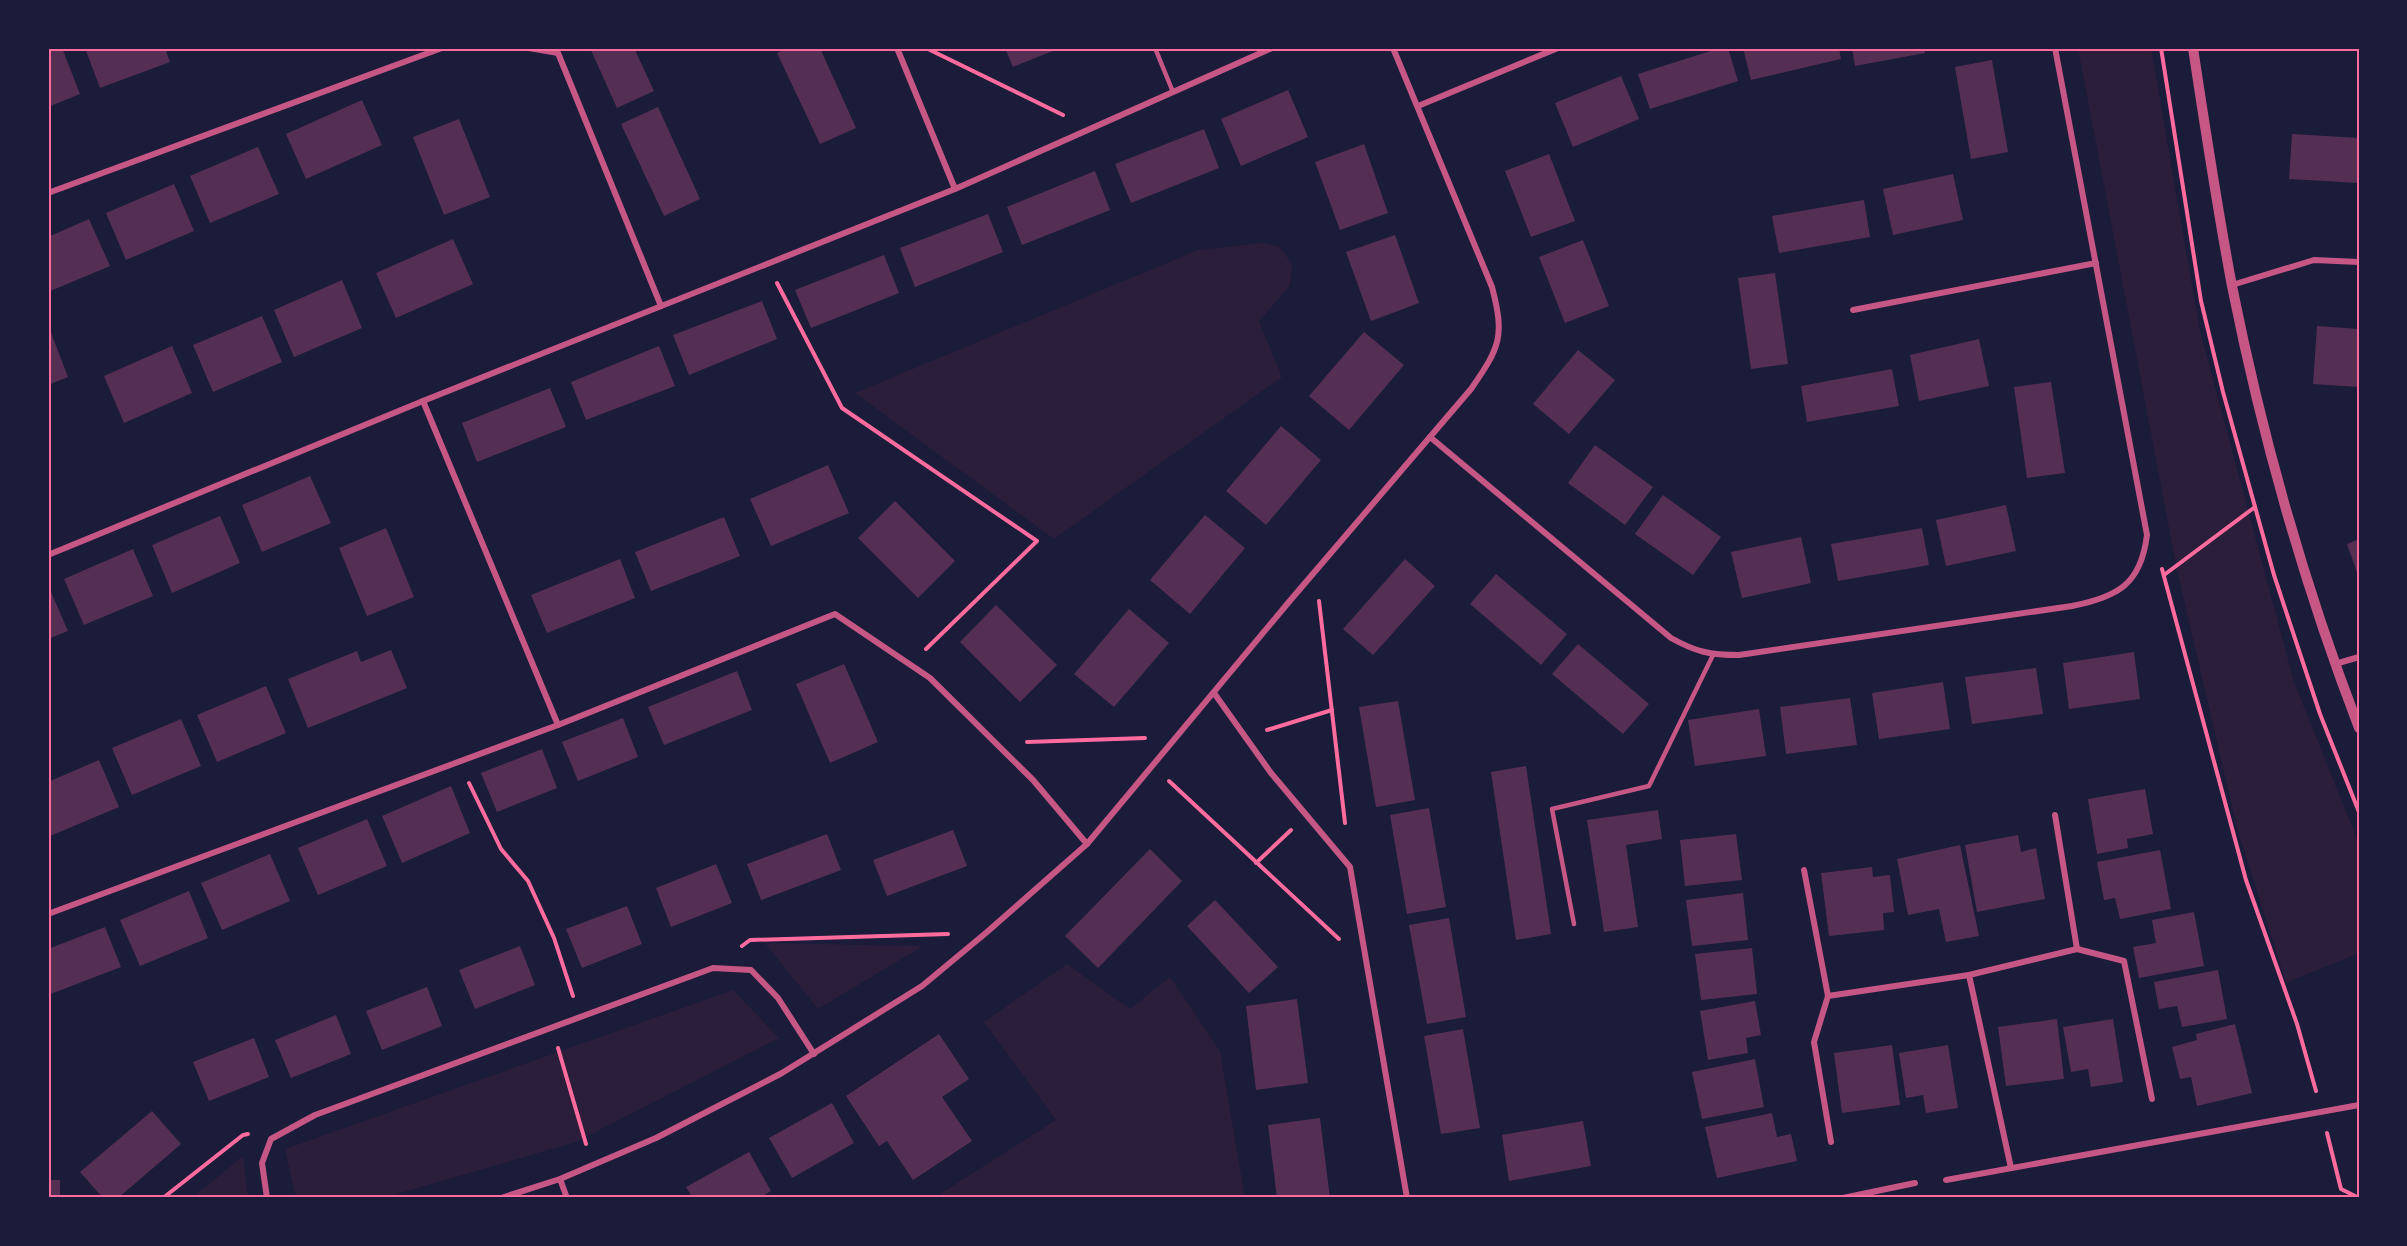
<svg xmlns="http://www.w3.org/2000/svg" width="2407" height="1246" viewBox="0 0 2407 1246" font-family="'Varela Round',sans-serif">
	<rect width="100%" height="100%" fill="#1b1b3a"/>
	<g fill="#2a1e3b">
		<path d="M2078 48H2151L2200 331 2294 682 2359 844V953L2286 983 2237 828 2177 570Z"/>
		<path d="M1263 243 1280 247 1292 264 1290 285 1259 321 1282 377 1054 539 855 393 1198 250Z"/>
		<path d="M765 943 923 946 818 1009Z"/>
		<path d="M1067 964 1130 1009 1170 977 1220 1051 1245 1198H942L940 1194 1056 1120 984 1022Z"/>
		<path d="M733 990 779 1038 576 1142 383 1198H296L285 1149Z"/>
		<path d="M243 1156 248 1198H192Z"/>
	</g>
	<g fill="#542f53">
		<path d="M58 48H62L80 94 48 107V52Z"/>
		<path d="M85 48H165L170 62 100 88Z"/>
		<path d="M590 48H634L654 91 617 108Z"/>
		<path d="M787 48H820L856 128 820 144 777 53Z"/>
		<path d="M1005 48H1060L1013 67Z"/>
		<path d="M1720 48H1728L1738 81 1650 109 1638 74Z"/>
		<path d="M1743 48H1839L1841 59 1751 80Z"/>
		<path d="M1852 48H1924L1925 53 1855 66Z"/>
		<path d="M1992 60 2008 152 1971 159 1955 67Z"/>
		<path d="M1621 76 1639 119 1573 147 1555 103Z"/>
		<path d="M1288 90 1308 137 1241 166 1221 119Z"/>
		<path d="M362 100 382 145 306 179 286 134Z"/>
		<path d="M658 107 700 199 664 216 621 124Z"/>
		<path d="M459 119 490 197 444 215 413 137Z"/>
		<path d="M1204 129 1219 168 1131 203 1115 164Z"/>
		<path d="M2292 134 2359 138V183L2289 179Z"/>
		<path d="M1364 144 1388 213 1340 230 1315 162Z"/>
		<path d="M258 147 279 194 210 223 190 176Z"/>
		<path d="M1549 154 1575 221 1531 237 1505 171Z"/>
		<path d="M1095 171 1110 210 1022 245 1007 207Z"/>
		<path d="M1953 174 1963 220 1893 235 1883 189Z"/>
		<path d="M174 184 194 231 126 260 106 213Z"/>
		<path d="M1864 200 1870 237 1779 253 1772 216Z"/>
		<path d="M988 214 1003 252 915 287 900 248Z"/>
		<path d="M89 219 110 266 48 292V237Z"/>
		<path d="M1395 235 1419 303 1371 321 1346 252Z"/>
		<path d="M453 239 473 284 396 318 376 273Z"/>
		<path d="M1583 240 1609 306 1565 323 1539 257Z"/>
		<path d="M884 255 899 293 811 328 795 290Z"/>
		<path d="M1775 273 1788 364 1751 369 1738 278Z"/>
		<path d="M342 280 362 328 294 357 274 310Z"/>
		<path d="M762 301 777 339 689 375 673 335Z"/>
		<path d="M262 316 282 362 213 392 193 345Z"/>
		<path d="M48 325 68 377 48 385Z"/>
		<path d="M2317 326 2359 329V387L2313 384Z"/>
		<path d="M1364 332 1404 365 1349 430 1309 396Z"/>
		<path d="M1979 339 1989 386 1919 401 1910 355Z"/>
		<path d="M172 346 192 393 124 423 104 376Z"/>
		<path d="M659 346 675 386 586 420 571 382Z"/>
		<path d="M1578 350 1615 380 1569 434 1533 404Z"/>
		<path d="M1892 369 1899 406 1807 422 1801 386Z"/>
		<path d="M2051 382 2065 473 2027 478 2014 387Z"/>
		<path d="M550 388 566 427 477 462 462 423Z"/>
		<path d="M1281 426 1321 460 1266 525 1226 491Z"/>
		<path d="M1595 445 1653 487 1625 525 1568 483Z"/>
		<path d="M828 465 849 513 771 546 750 499Z"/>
		<path d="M310 476 331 523 262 552 242 505Z"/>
		<path d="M1663 495 1721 537 1693 575 1635 534Z"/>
		<path d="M895 501 955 561 918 598 858 538Z"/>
		<path d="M2006 505 2016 551 1946 566 1936 520Z"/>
		<path d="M1205 515 1245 548 1190 614 1150 580Z"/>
		<path d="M220 516 240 563 172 593 152 545Z"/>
		<path d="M724 517 740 556 651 591 635 552Z"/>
		<path d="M386 528 414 597 367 616 339 548Z"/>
		<path d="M1922 528 1929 565 1838 581 1831 544Z"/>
		<path d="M1801 537 1811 583 1742 598 1731 552Z"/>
		<path d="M2359 539V578L2347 544Z"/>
		<path d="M133 549 153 596 84 625 64 579Z"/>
		<path d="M620 559 635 598 547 633 531 595Z"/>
		<path d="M1405 559 1435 586 1373 655 1343 629Z"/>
		<path d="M1496 574 1567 634 1541 665 1470 604Z"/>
		<path d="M48 585 68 631 48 639Z"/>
		<path d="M996 605 1057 665 1020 702 960 642Z"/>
		<path d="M1129 609 1169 643 1114 707 1074 674Z"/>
		<path d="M1578 644 1649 704 1623 734 1552 674Z"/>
		<path d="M391 650 407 688 308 728 288 679 357 651 361 662Z"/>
		<path d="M2134 652 2140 699 2069 709 2063 663Z"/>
		<path d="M844 664 878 742 830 763 796 684Z"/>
		<path d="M2036 668 2043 714 1972 724 1965 677Z"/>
		<path d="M737 671 752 710 664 745 648 707Z"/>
		<path d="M1943 682 1950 729 1879 739 1872 693Z"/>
		<path d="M266 686 286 733 217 762 197 715Z"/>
		<path d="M1850 698 1857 745 1786 754 1780 707Z"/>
		<path d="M1398 701 1415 800 1376 807 1359 707Z"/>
		<path d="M1759 709 1766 756 1695 766 1688 720Z"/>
		<path d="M623 718 638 757 578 781 562 742Z"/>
		<path d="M181 719 201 766 132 795 112 748Z"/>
		<path d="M542 749 557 788 497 812 481 773Z"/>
		<path d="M99 760 119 807 50 836 48 831V782Z"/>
		<path d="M1526 766 1551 934 1516 940 1491 772Z"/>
		<path d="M451 786 470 833 402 863 382 816Z"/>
		<path d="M2145 789 2153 834 2127 839 2128 848 2097 854 2088 799Z"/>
		<path d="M1429 808 1446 907 1407 914 1390 815Z"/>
		<path d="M1658 810 1662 839 1626 845 1638 927 1604 932 1587 820Z"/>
		<path d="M367 819 387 866 318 895 298 848Z"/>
		<path d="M953 830 967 866 887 896 873 860Z"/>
		<path d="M827 834 841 870 761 900 747 864Z"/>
		<path d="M1736 834 1742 880 1685 886 1680 840Z"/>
		<path d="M2018 835 2021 852 2036 848 2045 899 1977 912 1965 845Z"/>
		<path d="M1960 845 1979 936 1946 942 1939 909 1908 915 1897 859Z"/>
		<path d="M1150 849 1182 881 1098 968 1065 936Z"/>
		<path d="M2160 850 2171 909 2120 919 2115 898 2104 900 2097 862Z"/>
		<path d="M270 854 290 901 222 930 201 883Z"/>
		<path d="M716 864 732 903 671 927 656 888Z"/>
		<path d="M1872 867 1873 877 1890 875 1894 912 1883 913 1884 930 1829 936 1821 873Z"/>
		<path d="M189 891 208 938 140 966 120 920Z"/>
		<path d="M1743 893 1748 940 1692 946 1686 900Z"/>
		<path d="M1215 900 1278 967 1249 993 1187 926Z"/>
		<path d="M627 906 642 944 582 968 566 929Z"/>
		<path d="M2194 912 2204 966 2139 978 2133 947 2156 943 2152 920Z"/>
		<path d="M1449 918 1466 1017 1427 1024 1409 925Z"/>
		<path d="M105 927 121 967 48 995V949Z"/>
		<path d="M520 946 535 985 475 1009 459 970Z"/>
		<path d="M1752 948 1757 994 1701 1000 1695 954Z"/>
		<path d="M2218 970 2227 1019 2182 1027 2177 1006 2159 1009 2154 982Z"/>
		<path d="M427 987 442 1026 382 1050 366 1011Z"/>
		<path d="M1297 999 1308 1083 1256 1090 1246 1006Z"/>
		<path d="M1755 1001 1761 1035 1746 1038 1748 1053 1708 1060 1700 1011Z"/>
		<path d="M336 1015 351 1054 291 1078 275 1040Z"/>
		<path d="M2057 1019 2064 1079 2006 1086 1998 1027Z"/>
		<path d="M2113 1019 2123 1082 2091 1087 2088 1069 2071 1072 2063 1027Z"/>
		<path d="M2235 1024 2252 1093 2197 1106 2191 1077 2180 1079 2172 1047 2197 1040 2196 1034Z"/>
		<path d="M1463 1029 1480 1128 1441 1134 1424 1036Z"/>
		<path d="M939 1034 969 1079 942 1097 972 1141 913 1180 887 1141 879 1146 846 1096Z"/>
		<path d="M254 1038 269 1077 209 1101 193 1062Z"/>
		<path d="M1892 1045 1900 1105 1842 1113 1834 1053Z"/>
		<path d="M1948 1045 1958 1108 1926 1113 1923 1095 1906 1098 1899 1053Z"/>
		<path d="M1755 1059 1764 1107 1702 1119 1692 1072Z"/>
		<path d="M832 1103 854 1143 792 1178 769 1138Z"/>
		<path d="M152 1111 181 1144 118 1198H103L80 1172Z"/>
		<path d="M1772 1113 1777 1137 1791 1134 1797 1161 1717 1178 1705 1127Z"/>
		<path d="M1320 1118 1330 1198H1277L1268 1125Z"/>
		<path d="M1583 1121 1591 1166 1509 1181 1502 1135Z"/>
		<path d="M749 1152 771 1191 759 1198H693L686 1187Z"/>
		<rect x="48" y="1180" width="12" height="18"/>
	</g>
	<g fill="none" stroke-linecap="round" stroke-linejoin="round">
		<g stroke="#ff6b9d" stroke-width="4">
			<path d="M926 48 1063 115"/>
			<path d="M2161 48 2201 301 2223 392 2274 575 2320 714 2359 812"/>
			<path d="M777 283 842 408 1037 541 926 649"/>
			<path d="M2162 569 2246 880 2297 1024 2316 1091"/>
			<path d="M2164 575 2255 507"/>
			<path d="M1319 601 1345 823"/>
			<path d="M1267 730 1332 710"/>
			<path d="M1027 742 1145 738"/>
			<path d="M1169 781 1339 939"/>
			<path d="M469 783 501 849 528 881 554 938 573 996"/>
			<path d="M1256 863 1291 830"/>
			<path d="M742 946 750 940 948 934"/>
			<path d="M558 1048 586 1144"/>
			<path d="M2327 1133 2341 1189 2359 1198"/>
			<path d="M163 1198 243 1135 248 1134"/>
		</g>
		<g stroke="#c65784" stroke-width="4.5">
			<path d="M1155 48 1173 92"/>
			<path d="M1574 924 1552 809 1649 786 1713 655"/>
		</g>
		<g stroke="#c65784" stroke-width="6">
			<path d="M529 48 558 53 661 306"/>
			<path d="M897 48 955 189"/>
			<path d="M1418 106 1558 48"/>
			<path d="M48 193 442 48"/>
			<path d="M2232 285 2314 260 2359 262"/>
			<path d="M1853 310 2096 263"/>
			<path d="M423 401 558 725"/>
			<path d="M1430 437 1671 638C1696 652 1710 655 1739 655L2072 606C2118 597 2141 584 2147 535L2055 48"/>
			<path d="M48 555 423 401 955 189 1272 48"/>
			<path d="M2335 664 2359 657"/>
			<path d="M1214 693 1271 773 1350 867 1407 1198"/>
			<path d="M2055 815 2077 949 2124 961 2152 1099"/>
			<path d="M1804 870 1828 996 1814 1042 1831 1142"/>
			<path d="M48 914 558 725 835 614 930 678 1033 780 1087 844"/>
			<path d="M1969 975 2011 1168"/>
			<path d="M1828 996 1969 975 2077 949"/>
			<path d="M560 1179 567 1198"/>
			<path d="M1946 1180 2359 1105"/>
			<path d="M267 1198 262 1163 271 1139 315 1115 713 968 751 970 778 998 814 1054"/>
			<path d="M501 1198 560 1179 656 1138 782 1073 922 986 987 932 1087 844 1288 603 1471 389C1500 347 1505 337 1492 287L1393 48"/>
			<path d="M1843 1198 1915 1183"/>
		</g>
		<path stroke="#c65784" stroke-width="10" d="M2193 48C2205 127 2217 207 2232 286 2262 436 2304 585 2359 728"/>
	</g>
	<rect width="2407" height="1246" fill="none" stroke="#1b1b3a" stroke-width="99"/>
	<rect x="50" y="50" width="2308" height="1146" fill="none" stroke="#ff6b9d" stroke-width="2"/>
</svg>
